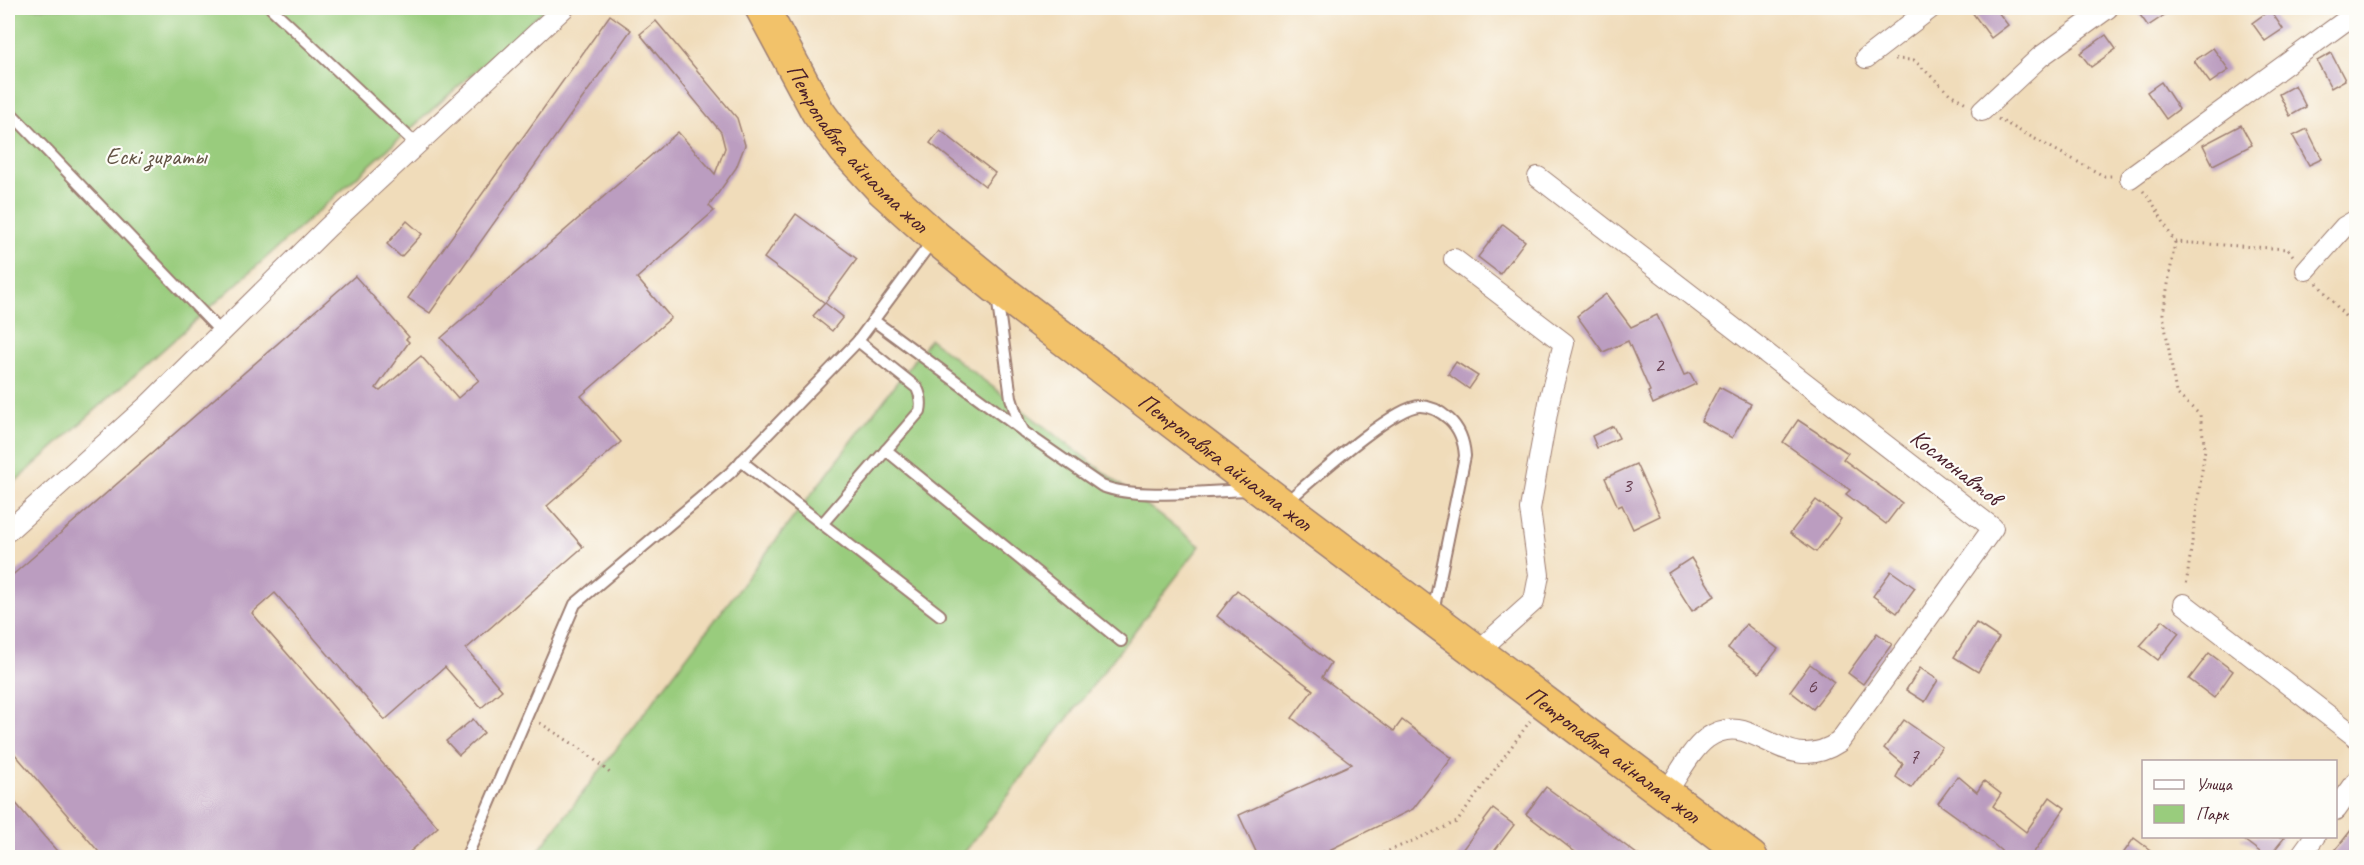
<svg xmlns="http://www.w3.org/2000/svg" width="2364" height="865" viewBox="0 0 2364 865" font-family="Caveat,sans-serif">
	<rect width="100%" height="100%" fill="#fdfcf7"/>
	<filter id="ink" filterUnits="userSpaceOnUse"><feTurbulence type="fractalNoise" baseFrequency=".0167" numOctaves="2"/><feDisplacementMap in="SourceGraphic" scale="12" xChannelSelector="R" yChannelSelector="G"/><feConvolveMatrix kernelMatrix="1 2 1 2 8 2 1 2 1" color-interpolation-filters="sRGB"/></filter>
	<filter id="wash" filterUnits="userSpaceOnUse"><feTurbulence type="fractalNoise" baseFrequency=".008" numOctaves="4" result="noise"/><feDisplacementMap in="SourceGraphic" scale="24" xChannelSelector="R" yChannelSelector="G"/><feGaussianBlur stdDeviation="1.35" result="paint"/><feColorMatrix in="noise" values="0 0 0 0 0 0 0 0 0 0 0 0 0 0 0 0 0 1.4 0 .05"/><feComposite in="paint" operator="in"/></filter>
	<g filter="url(#wash)">
		<rect width="100%" height="100%" fill="#f0dcba"/>
		<g fill="#99cc7d" stroke="#727654" stroke-width="1.5">
			<path d="M8 8H546L8 488Z"/>
			<path d="M930 339 1200 546 961 857 533 858Z"/>
		</g>
		<g id="blocks">
			<g fill="#bb9dc0">
				<path d="M1969 8H1995L2008 25 1991 38Z"/>
				<path d="M2135 8H2175L2148 26Z"/>
				<path d="M2270 10 2283 29 2265 41 2252 23Z"/>
				<path d="M610 15 631 30 430 313 408 298Z"/>
				<path d="M656 21 737 118 745 145 736 168 709 206 714 211 637 278 671 318 581 396 621 442 547 506 583 547 466 649 502 690 481 708 445 667 385 720 275 593 252 613 438 827 403 858H104L8 746V579L355 276 409 337 406 339 409 342 376 388 380 391 421 356 458 398 479 380 441 338 678 132 715 174 725 148 721 132 640 34Z"/>
				<path d="M2106 35 2116 49 2091 67 2080 53Z"/>
				<path d="M2213 48 2229 70 2210 83 2194 61Z"/>
				<path d="M2331 53 2345 80 2331 88 2317 61Z"/>
				<path d="M2161 82 2179 109 2166 119 2147 92Z"/>
				<path d="M2295 85 2306 107 2290 116 2279 94Z"/>
				<path d="M2241 125 2252 145 2213 165 2203 145Z"/>
				<path d="M2307 129 2322 159 2309 165 2293 136Z"/>
				<path d="M940 130 995 173 985 186 930 143Z"/>
				<path d="M796 214 857 259 825 303 764 258Z"/>
				<path d="M407 221 422 234 401 257 387 244Z"/>
				<path d="M1503 224 1525 241 1500 274 1478 257Z"/>
				<path d="M1606 294 1631 327 1657 315 1684 375 1690 373 1696 384 1653 404 1648 392 1650 391 1628 341 1603 352 1577 316Z"/>
				<path d="M825 303 843 317 832 331 813 316Z"/>
				<path d="M1456 362 1478 376 1469 389 1448 374Z"/>
				<path d="M1719 387 1751 404 1732 438 1701 421Z"/>
				<path d="M1798 420 1848 453 1843 459 1902 503 1886 524 1846 494 1850 490 1783 442Z"/>
				<path d="M1613 426 1619 438 1597 448 1592 436Z"/>
				<path d="M1636 464 1660 516 1633 529 1622 505 1618 507 1605 478Z"/>
				<path d="M1816 500 1841 519 1816 552 1790 533Z"/>
				<path d="M1691 558 1715 596 1692 611 1668 573Z"/>
				<path d="M1891 571 1915 588 1897 613 1873 596Z"/>
				<path d="M1237 590 1331 663 1322 677 1394 731 1402 720 1452 758 1413 809 1313 858H1259L1239 815 1352 764 1292 718 1313 690 1217 616Z"/>
				<path d="M2163 620 2179 633 2158 660 2140 646Z"/>
				<path d="M1976 623 1999 638 1978 672 1954 657Z"/>
				<path d="M1746 624 1778 649 1759 673 1728 648Z"/>
				<path d="M1877 633 1892 644 1863 684 1848 673Z"/>
				<path d="M2209 653 2233 671 2214 698 2189 679Z"/>
				<path d="M1810 664 1834 682 1813 709 1790 691Z"/>
				<path d="M1920 668 1938 680 1925 702 1906 690Z"/>
				<path d="M473 719 484 733 459 755 446 741Z"/>
				<path d="M1904 720 1942 747 1911 788 1896 777 1903 764 1884 748Z"/>
				<path d="M1958 776 1977 792 1984 781 2001 794 1993 806 2026 832 2050 797 2065 808 2030 858H2009L1989 840 1938 803Z"/>
				<path d="M1546 787 1593 821 1642 858H1583L1526 814Z"/>
				<path d="M8 794 36 827 63 858H8Z"/>
				<path d="M1493 809 1514 825 1489 858H1456Z"/>
				<path d="M2356 824V858H2329Z"/>
				<path d="M2240 837H2285L2268 858Z"/>
				<path d="M2134 838 2161 858H2120Z"/>
			</g>
		</g>
	</g>
	<g filter="url(#ink)">
		<use href="#blocks" fill-opacity="0" stroke="#9d7e72" stroke-width="1.5"/>
		<g fill="none" stroke-linecap="round" stroke-linejoin="round">
			<g stroke="#9d7e72" stroke-width="14">
				<g id="lane">
					<path d="M271 8 416 144"/>
					<path d="M8 110 222 333"/>
					<path d="M997 296 1011 398 1019 423 1024 432 1102 486C1136 500 1209 491 1248 490"/>
					<path d="M873 320 1022 430"/>
					<path d="M886 450 1121 641"/>
					<path d="M741 461 940 615"/>
					<path d="M1285 503C1310 482 1393 406 1420 406 1431 406 1441 412 1449 419 1460 429 1464 441 1465 456L1433 612"/>
					<path d="M822 524 920 411C922 402 921 396 917 388L858 341"/>
					<path d="M466 858 575 604 730 473 858 341 933 240"/>
				</g>
			</g>
			<g stroke="#9d7e72" stroke-width="22">
				<g id="street">
					<path d="M1866 58 1931 8"/>
					<path d="M1982 111 2040 57 2108 8"/>
					<path d="M1538 177 1993 528 1839 742C1782 780 1753 705 1707 738 1690 751 1678 776 1666 793"/>
					<path d="M2130 178 2356 13"/>
					<path d="M1454 259 1564 343 1550 397 1530 509 1539 575 1534 601 1477 652"/>
					<path d="M2306 270 2344 227 2356 220"/>
					<path d="M8 531 147 406 328 227 564 8"/>
					<path d="M2184 604 2356 737"/>
					<path d="M2336 810 2356 782"/>
					<path d="M2299 858 2315 836"/>
				</g>
			</g>
			<g stroke="#9d7e72" stroke-width="36">
				<g id="highway">
					<path id="s1" d="M762 8 818 112 845 149 883 190 935 237 996 287 1282 505 1751 858"/>
				</g>
			</g>
			<g stroke="#9d7e72" stroke-width="3" stroke-dasharray="1.5 4.5" stroke-linecap="butt">
				<path d="M1895 59 1914 60 1950 94 1968 104"/>
				<path d="M1998 119 2104 176H2112"/>
				<path d="M2143 191C2157 206 2164 225 2175 242L2288 249 2295 258"/>
				<path d="M2175 242 2163 314 2176 393 2200 415 2205 449 2186 586"/>
				<path d="M2317 283 2356 329"/>
				<path d="M540 723 584 751 611 774"/>
				<path d="M1372 858 1457 822 1530 721"/>
			</g>
			<use href="#lane" stroke="#fff" stroke-width="10"/>
			<use href="#street" stroke="#fff" stroke-width="20"/>
			<use href="#highway" stroke="#f2c26a" stroke-width="33"/>
		</g>
	</g>
	<g text-anchor="middle" dominant-baseline="central" stroke-width="4.5" stroke-linejoin="round" paint-order="stroke">
		<g font-size="21" fill="#663e50">
			<text x="1659" y="365">2</text>
			<text x="1627" y="485">3</text>
			<text x="1812" y="686">6</text>
			<text x="1914" y="756">7</text>
		</g>
		<g font-size="24" fill="#4a1f2b" stroke="#fdfcf7">
			<text stroke="none"><textPath href="#s1" startOffset="171">Петропавлға айналма жол</textPath></text>
			<text stroke="none"><textPath href="#s1" startOffset="657">Петропавлға айналма жол</textPath></text>
			<text transform="translate(1956 467) rotate(38)">Космонавтов</text>
			<text stroke="none"><textPath href="#s1" startOffset="1143">Петропавлға айналма жол</textPath></text>
		</g>
		<g font-size="24" fill="#625344" stroke="#fdfcf7">
			<text x="156" y="156">Ескі зираты</text>
		</g>
	</g>
	<rect width="2364" height="865" fill="none" stroke="#fdfcf7" stroke-width="30"/>
	<rect x="2142" y="760" width="195" height="78" fill="#fdfcf7" stroke="#b5a4a5" stroke-width="1.5"/>
	<rect x="2154" y="780" width="30" height="9" fill="#ffffff" stroke="#b5a4a5" stroke-width="1.5"/>
	<text x="2196" y="790" font-size="18" fill="#4a1f2b">Улица</text>
	<rect x="2154" y="805" width="30" height="18" fill="#99cc7d" stroke="#b5a4a5" stroke-width="1.5"/>
	<text x="2196" y="820" font-size="18" fill="#4a1f2b">Парк</text>
</svg>
